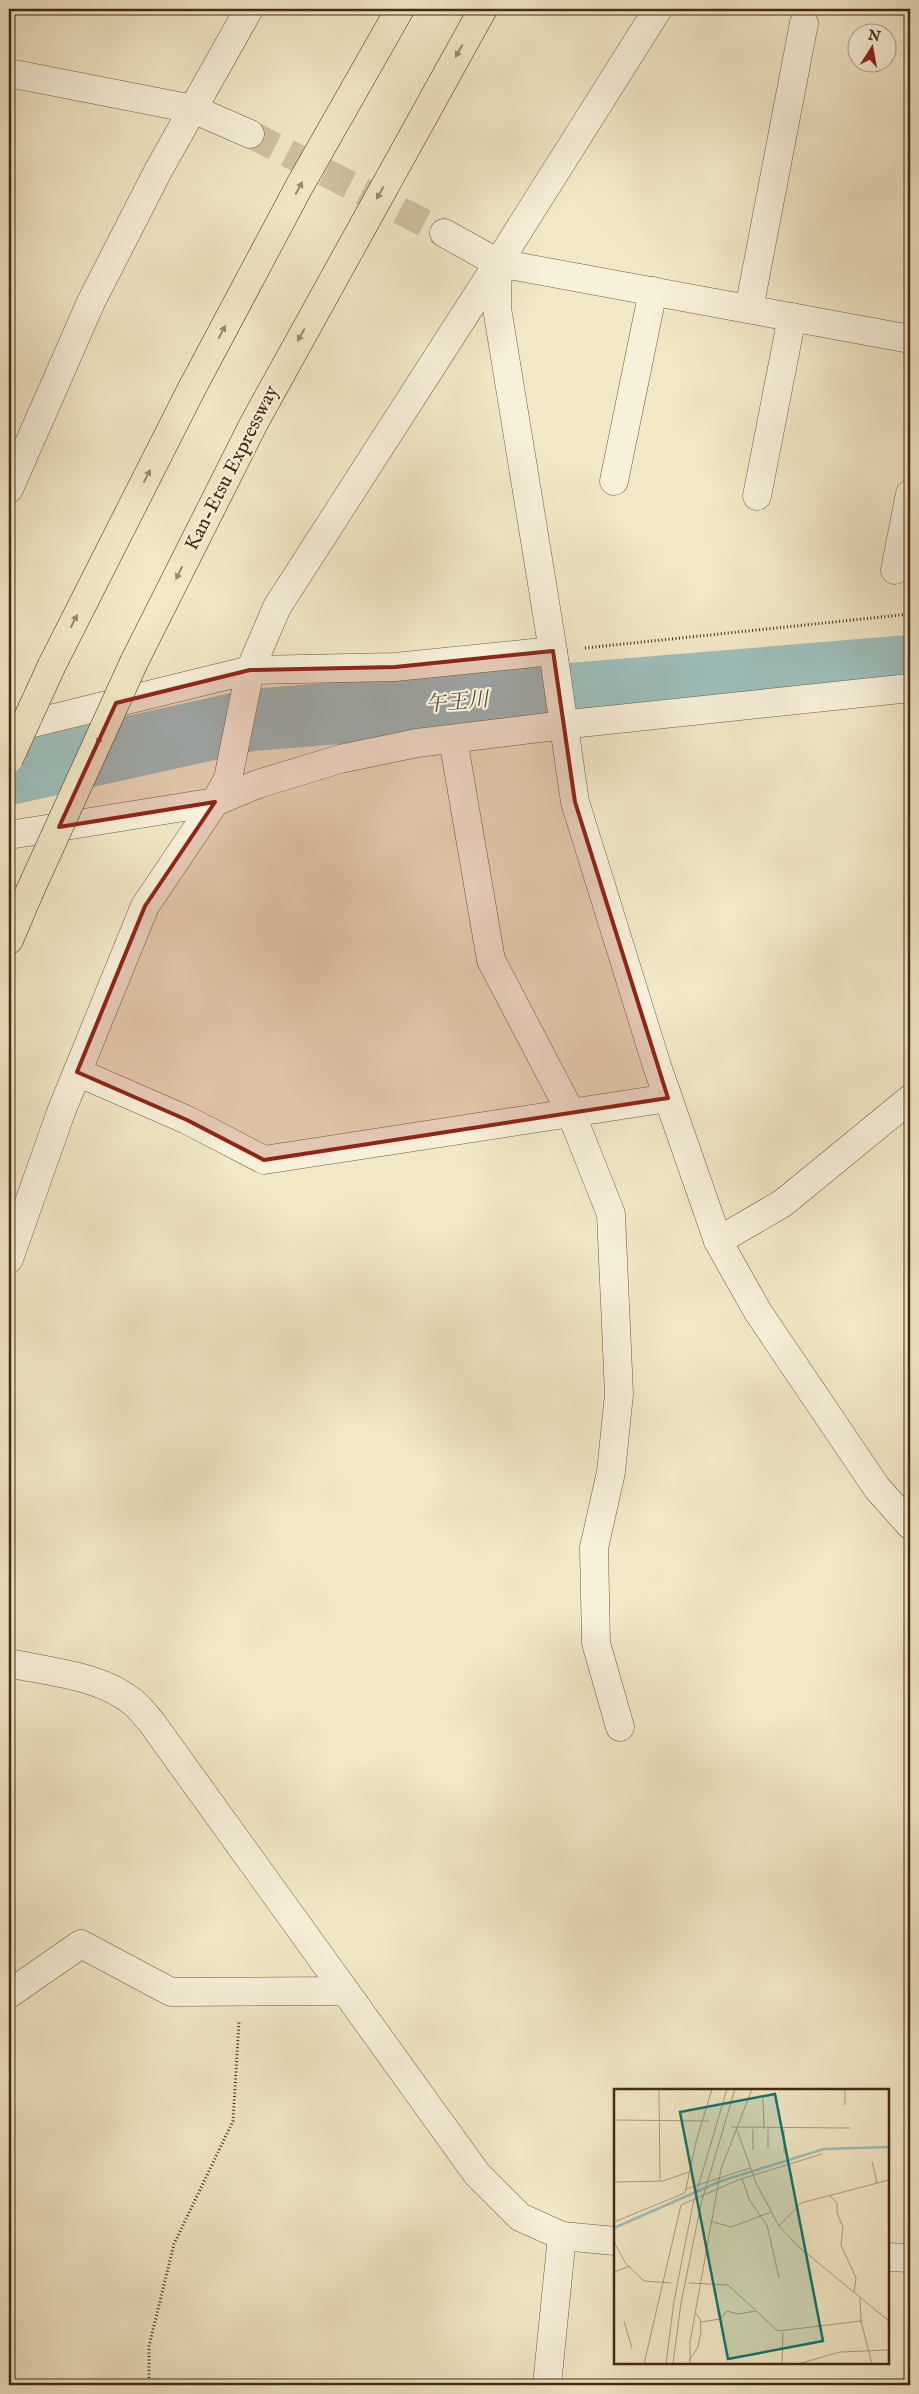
<svg xmlns="http://www.w3.org/2000/svg" width="919" height="2394" viewBox="0 0 919 2394" font-family="'IM FELL English','Noto Serif JP',serif">
	<rect width="100%" height="100%" fill="#f2e8c6"/>
	<filter id="stains"><feTurbulence type="fractalNoise" baseFrequency=".004" numOctaves="4"/><feColorMatrix values="0 0 0 0 .2 0 0 0 0 .09 0 0 0 0 .02 0 0 0 .5 -.17"/></filter>
	<radialGradient id="worn" r=".72"><stop offset=".6" stop-color="#630" stop-opacity="0"/><stop offset="1" stop-color="#630" stop-opacity=".3"/></radialGradient>
	<g fill="none" stroke-linecap="round" stroke-linejoin="round">
		<path stroke="#9dbfbc" stroke-width="62" d="M9 774 252 720 910 666"/>
		<path stroke="#cfc2a2" stroke-width="28" stroke-dasharray="28 14" stroke-linecap="butt" d="M250 134 444 233"/>
		<g stroke="#705a3f" stroke-width="29">
			<g id="street">
				<path d="M9 73 193 109 250 134"/>
				<path d="M444 233 498 263 910 339"/>
				<path d="M498 263 497 308 553 651 575 802 657 1066 718 1241 758 1312 877 1488 910 1525"/>
				<path d="M749 309 804 23"/>
				<path d="M614 481 653 291"/>
				<path d="M9 489 91 302 158 171 249 9"/>
				<path d="M757 496 792 317"/>
				<path d="M895 570 910 494"/>
				<path d="M9 729 250 670 395 667 553 651"/>
				<path d="M453 739 491 960 571 1113 611 1214 619 1394 611 1472 594 1548 596 1643 620 1727"/>
				<path d="M9 835 215 802 258 784 340 759 417 743 580 723 910 688"/>
				<path d="M77 1072 187 1120 264 1160 668 1098"/>
				<path d="M718 1241 783 1203 910 1099"/>
				<path d="M9 1259 61 1112 145 906 215 802 228 779 250 670 277 607 498 263 658 9"/>
				<path d="M9 1663C49 1672 101 1675 134 1703 141 1709 146 1716 152 1723L477 2174 520 2217 562 2236 615 2241"/>
				<path d="M9 1994 81 1944 171 1992 345 1991"/>
				<path d="M888 2257 910 2258"/>
				<path d="M547 2385 562 2236"/>
			</g>
		</g>
		<g stroke="#442a12" stroke-width="29">
			<g id="highway">
				<path d="M134 662 254 423 483 9"/>
				<path d="M52 665 191 390 300 185 400 9"/>
				<path d="M9 940 29 893"/>
			</g>
		</g>
		<g stroke="#442a12" stroke-width="3" stroke-dasharray="1 2.5" stroke-linecap="butt">
			<path d="M585 648 910 614"/>
			<path d="M149 2385V2346L174 2244 233 2121 239 2022"/>
		</g>
		<use href="#street" stroke="#f7f0da" stroke-width="28"/>
		<use href="#highway" stroke="#f2e8c6" stroke-width="28"/>
		<g stroke="#442a12" stroke-width="29" stroke-linecap="butt">
			<g id="highway-bridge">
				<path d="M9 759 52 665"/>
				<path d="M29 893 134 662"/>
			</g>
		</g>
		<use href="#highway-bridge" stroke="#f2e8c6" stroke-width="28"/>
	</g>
	<defs><path id="oneway-solid" d="M-6-.8H1V-3.2L6.5 0L1 3.2V.8H-6Z" transform="scale(1.25)"/></defs>
	<g fill="#9b896c">
		<use href="#oneway-solid" transform="translate(459 51) rotate(119)"/>
		<use href="#oneway-solid" transform="translate(299 188) rotate(-61)"/>
		<use href="#oneway-solid" transform="translate(380 193) rotate(119)"/>
		<use href="#oneway-solid" transform="translate(222 332) rotate(-62)"/>
		<use href="#oneway-solid" transform="translate(301 335) rotate(119)"/>
		<use href="#oneway-solid" transform="translate(147 476) rotate(-63)"/>
		<use href="#oneway-solid" transform="translate(179 573) rotate(116)"/>
		<use href="#oneway-solid" transform="translate(74 621) rotate(-63)"/>
		<use href="#oneway-solid" transform="translate(100 738) rotate(115)"/>
	</g>
	<path fill="#8f2418" fill-opacity="0.2" stroke="#8f2418" stroke-width="4" stroke-linejoin="round" d="M553 651 575 802 668 1098 264 1160 187 1120 77 1072 145 906 215 802 59 827 116 703 250 670 395 667Z"/>
	<g text-anchor="middle" dominant-baseline="central" stroke-width="4.5" stroke-linejoin="round" paint-order="stroke">
		<g font-size="20" fill="#442a12" stroke="#f7f0da">
			<text transform="translate(232 468) rotate(-63)">Kan-Etsu Expressway</text>
		</g>
		<g font-size="21" font-style="italic" fill="#5a4f3c" stroke="#f7f0da">
			<text transform="translate(457 703) rotate(-5)">午王川</text>
		</g>
	</g>
	<g transform="translate(614 2089)">
		<rect width="275" height="275" fill="#f2e8c6"/>
		<path fill="none" stroke="#9dbfbc" stroke-width="2.5" d="M0 139 107 92 210 60 275 58"/>
		<path fill="none" stroke="#ac9c7e" stroke-width="1" d="M45 0 46 92M231 0V16M149 9 150 40M0 31 95 32M117 38 236 39M154 40V59M170 40V64M123 41 142 94 165 137 186 159 275 232M139 61V40M258 72 263 94M128 90 136 112 153 136 165 189M0 93 49 92 75 83M72 100 136 79M215 106 223 114V124L229 138 227 156 242 189 240 203M96 132 117 138 157 123M0 133 71 104 82 53 98 0M165 137 187 114 275 91M0 153 12 175 30 192 57 194M0 183 16 177M75 194 114 196 164 242 247 232M246 209 247 232 258 275M10 232 18 259M87 233 106 230 113 222 124 225 142 222M75 272 84 258 87 243 86 230 81 223M30 275 67 116 124 91 208 65M52 275 60 212 79 115 113 0M59 275 67 214 87 115 121 0M76 275V253L107 80 138 0M168 275 169 243M184 275 226 263 275 261"/>
		<path fill="#0f766e" fill-opacity="0.15" stroke="#0f766e" stroke-width="2.5" d="M161 5 209 252 114 270 66 23Z"/>
		<rect width="275" height="275" fill="none" stroke="#442a12" stroke-width="2.5"/>
	</g>
	<rect width="919" height="2394" fill="none" stroke="#f2e8c6" stroke-width="30"/>
	<rect x="10" y="10" width="899" height="2374" fill="none" stroke="#442a12" stroke-width="2.5"/>
	<rect x="15" y="15" width="889" height="2364" fill="none" stroke="#442a12"/>
	<g transform="translate(872 48) rotate(11)"><circle r="24" fill="#f7f0da" stroke="#afa18a"/>
	<path d="M0-4L9 19L0 12L-9 19Z" fill="#8f2418"/>
	<text y="-8" font-size="14" font-weight="bold" text-anchor="middle" fill="#442a12">N</text>
	</g>
	<rect width="100%" height="100%" filter="url(#stains)"/>
	<rect width="100%" height="100%" fill="url(#worn)"/>
</svg>
